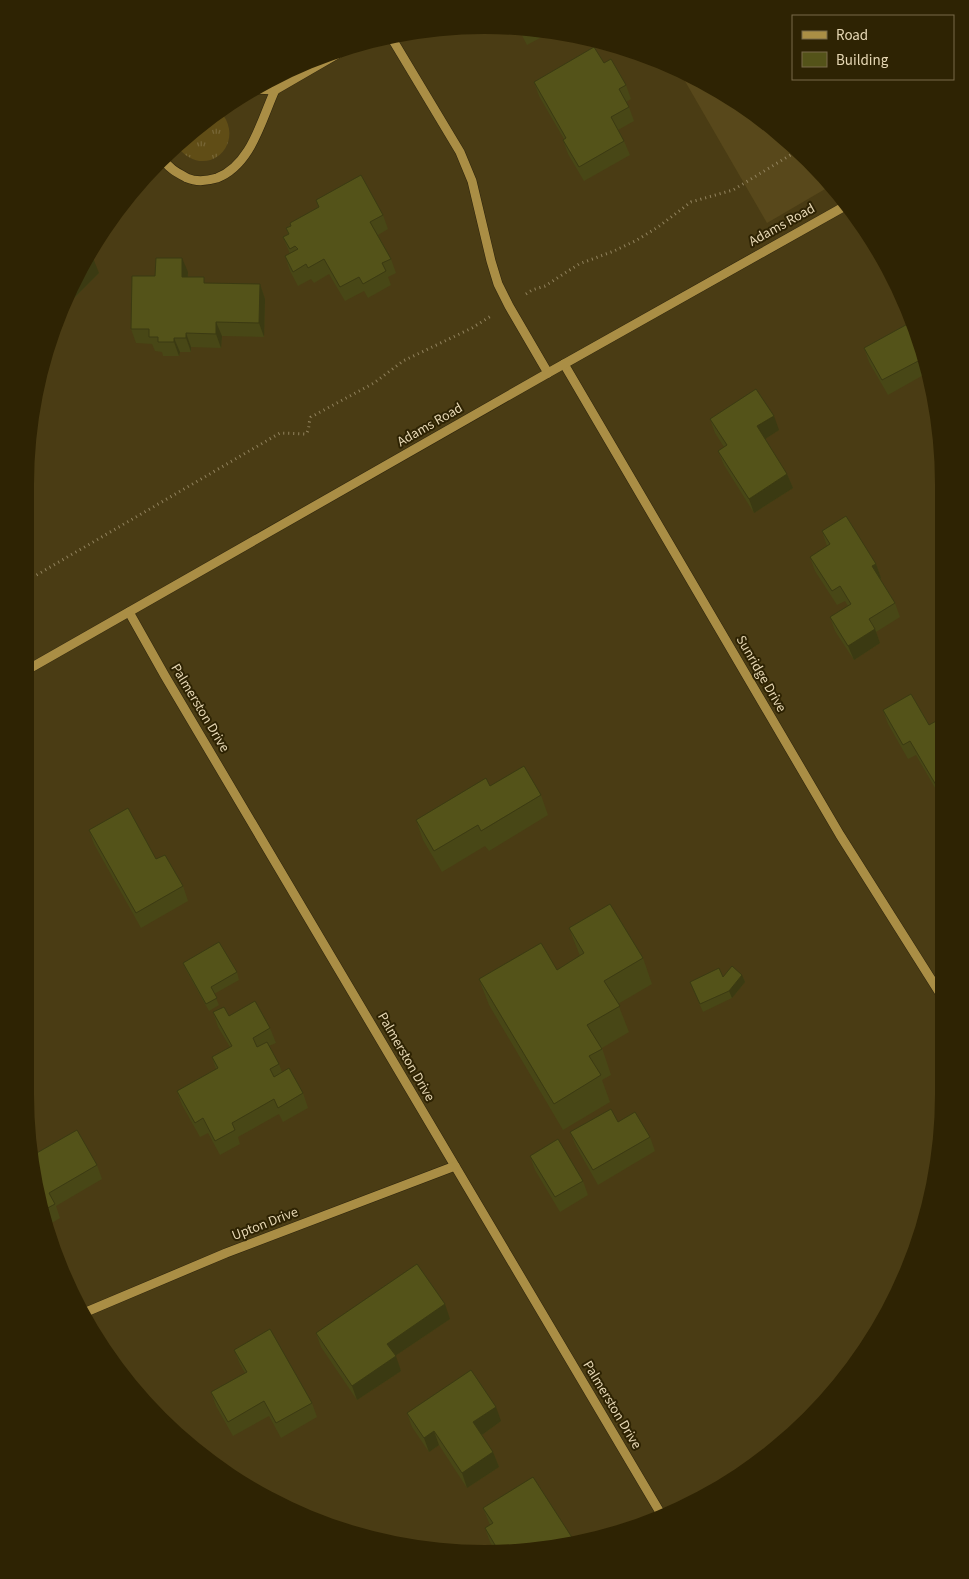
<svg xmlns="http://www.w3.org/2000/svg" width="969" height="1579" viewBox="0 0 969 1579" font-family="'Source Sans 3',sans-serif">
	<defs>
		<pattern id="grass-tufts" width="24" height="20" patternUnits="userSpaceOnUse" patternTransform="scale(1.25)"><rect width="24" height="20" fill="#604d16"/><path d="M3 7l-1-3M5 7V3M7 7l1-3M15 17l-1-3M17 17v-4M19 17l1-3" fill="none" stroke="#776636"/></pattern>
	</defs>
	<rect width="100%" height="100%" fill="#4a3c14"/>
	<path fill="#58481b" d="M678 69 687 72 764 120 832 185 767 223Z"/>
	<path fill="url(#grass-tufts)" d="M220 111C249 144 204 184 176 145L181 139Z"/>
	<g fill="none" stroke-linecap="round" stroke-linejoin="round">
		<g stroke="#2c230c" stroke-width="10">
			<g id="minor">
				<path d="M391 37 460 152 472 181 491 261 498 284 509 306 548 373"/>
				<path d="M252 89 275 90 351 46"/>
				<path d="M163 159C168 168 178 173 187 178 196 182 207 181 217 178 251 165 261 121 275 90"/>
				<path d="M564 364 840 835 941 995"/>
				<path d="M129 612 165 676 661 1514"/>
				<path d="M27 670 548 373 847 205"/>
				<path d="M86 1312 226 1253 455 1166"/>
			</g>
		</g>
		<g stroke="#92835e" stroke-width="3" stroke-dasharray="1 4" stroke-linecap="butt">
			<path d="M526 294 532 290 545 286 579 264 614 251 637 240 658 227 691 202 733 190 797 151"/>
			<path d="M28 580 280 433 306 434C310 429 308 423 311 417L374 383 403 361 472 328 491 316"/>
		</g>
		<use href="#minor" stroke="#aa8e45" stroke-width="9"/>
	</g>
	<g fill="#484716">
		<path d="M517 26 551 32 527 45Z"/>
		<path d="M534 82 626 85 631 99 626 102 629 107 634 121 618 130 624 141 630 155 584 181 568 154 563 140 564 139 539 96Z"/>
		<path d="M316 200 383 215 388 229 378 235 391 259 396 273 388 277 391 285 368 298 364 291 345 301 329 274 314 283 311 279 298 286 290 271 285 256 290 254 283 237 288 234 286 228 318 207Z"/>
		<path d="M91 256 99 273 69 303 65 300Z"/>
		<path d="M188 272V277L206 283 260 284 265 299 264 337 222 336 221 348 191 347V352H180L179 356H163L162 352 155 351 152 344 136 343 131 329 155 276Z"/>
		<path d="M920 337 927 373 888 395 869 362 864 348Z"/>
		<path d="M710 419 779 430 765 439 787 474 793 488 754 513 724 465 718 451 724 447 715 433Z"/>
		<path d="M822 531 876 564 881 578 880 579 895 603 900 617 876 632 880 643 854 660 835 631 830 617 848 606 845 601 837 605 815 571 810 557 827 546Z"/>
		<path d="M883 710 929 725 942 726V800L916 755 908 759 888 724Z"/>
		<path d="M490 786 541 795 548 815 489 851 485 846 442 872 423 840 416 820Z"/>
		<path d="M89 830 156 859 183 886 188 901 141 928 94 844Z"/>
		<path d="M26 922 29 927 34 941 26 946Z"/>
		<path d="M569 928 643 958 652 984 618 1004 629 1032 602 1048 611 1075 602 1080 610 1102 563 1130 489 1005 479 979 557 970 580 956Z"/>
		<path d="M183 963 237 972 239 980 214 994 219 1005 209 1011 186 970Z"/>
		<path d="M742 975 745 982 732 998 703 1012 690 982 723 977Z"/>
		<path d="M213 1012 229 1016 270 1028 276 1043 269 1046 279 1064 282 1072 303 1093 308 1108 283 1122 279 1114 238 1137 240 1144 220 1155 208 1133 200 1137 182 1105 177 1091 216 1069 212 1057 230 1047 218 1027Z"/>
		<path d="M618 1122 650 1137 655 1151 598 1185 576 1146 570 1132Z"/>
		<path d="M35 1154 97 1165 102 1179 56 1206 60 1218 47 1226Z"/>
		<path d="M530 1156 583 1181 588 1195 560 1212 535 1170Z"/>
		<path d="M450 1319 395 1356 401 1371 357 1400 321 1347 316 1333Z"/>
		<path d="M234 1350 312 1403 317 1417 281 1438 269 1416 233 1436 216 1406 211 1392 245 1373 240 1364Z"/>
		<path d="M407 1413 501 1421 482 1435 493 1452 499 1467 467 1488 439 1445 429 1452 412 1427Z"/>
		<path d="M483 1508 573 1539 496 1552 490 1542 485 1528 490 1525Z"/>
	</g>
	<g fill="#3b3a12">
		<path d="M93 258 99 273 69 303 67 297 82 270Z"/>
		<path d="M182 258 188 272 187 291 182 277Z"/>
		<path d="M260 284 265 299 264 337 259 323Z"/>
		<path d="M216 322 222 336 221 348 216 334Z"/>
		<path d="M186 333 191 347V352L186 338Z"/>
		<path d="M174 338 180 352 179 356 174 342Z"/>
		<path d="M774 416 779 430 762 441 757 426Z"/>
		<path d="M787 474 793 488 754 513 749 499Z"/>
		<path d="M876 564 881 578 877 580 872 566Z"/>
		<path d="M875 629 880 643 854 660 848 646Z"/>
		<path d="M742 975 745 982 732 998 729 991Z"/>
		<path d="M445 1304 450 1319 392 1358 387 1344Z"/>
		<path d="M396 1356 401 1371 357 1400 352 1386Z"/>
		<path d="M496 1407 501 1421 479 1437 473 1422Z"/>
		<path d="M434 1431 439 1445 429 1452 424 1438Z"/>
		<path d="M493 1452 499 1467 467 1488 462 1473Z"/>
	</g>
	<g fill="#545319" stroke="#3b3a12">
		<path d="M520 27 527 28 522 31Z"/>
		<path d="M594 47 604 63 611 59 626 85 619 89 629 107 611 117 624 141 579 167 563 140 566 138 534 82Z"/>
		<path d="M361 175 383 215 370 222 391 259 382 263 386 271 363 284 359 277 340 287 324 259 308 268 306 264 293 272 285 256 298 249 295 246 290 249 283 237 289 234 286 228 291 226 290 223 319 207 316 200Z"/>
		<path d="M91 256 93 258 82 270Z"/>
		<path d="M156 258H182V277H204V283L260 284 259 323 216 322V334L186 333V338H174V342H158V337H149V329H131L132 276H155Z"/>
		<path d="M913 321 920 337 924 358 882 380 864 348Z"/>
		<path d="M756 389 774 416 757 426 787 474 749 499 718 451 727 445 710 419Z"/>
		<path d="M846 516 876 564 872 566 895 603 869 619 875 629 848 646 830 617 851 604 840 586 832 591 810 557 830 544 822 531Z"/>
		<path d="M911 694 929 725 938 720 942 726V788L939 790 910 741 903 745 883 710Z"/>
		<path d="M524 766 541 795 481 831 478 825 434 851 416 820 486 778 490 786Z"/>
		<path d="M128 808 156 859 165 855 183 886 136 913 89 830Z"/>
		<path d="M610 904 643 958 604 981 620 1006 587 1025 602 1049 589 1056 601 1075 554 1104 479 979 541 943 557 970 584 953 569 928Z"/>
		<path d="M26 922 29 927 26 929Z"/>
		<path d="M219 942 237 972 211 987 217 998 206 1004 183 963Z"/>
		<path d="M732 966 742 975 729 991 700 1004 690 982 719 968 723 977Z"/>
		<path d="M255 1001 270 1028 253 1038 257 1047 267 1042 279 1064 270 1069 274 1077 289 1068 303 1093 278 1108 274 1099 232 1123 235 1130 215 1141 203 1118 195 1123 177 1091 218 1068 212 1057 232 1046 213 1012 224 1007 229 1016Z"/>
		<path d="M611 1109 618 1122 635 1112 650 1137 593 1170 570 1132Z"/>
		<path d="M77 1130 97 1165 49 1193 55 1204 44 1210 35 1154Z"/>
		<path d="M558 1139 583 1181 555 1197 530 1156Z"/>
		<path d="M417 1264 445 1304 387 1344 396 1356 352 1386 316 1333Z"/>
		<path d="M270 1329 312 1403 276 1423 264 1401 228 1422 211 1392 247 1372 234 1350Z"/>
		<path d="M471 1370 496 1407 473 1422 493 1452 462 1473 434 1431 424 1438 407 1413Z"/>
		<path d="M533 1477 573 1539 495 1552 498 1550 485 1528 493 1523 483 1508Z"/>
	</g>
	<g text-anchor="middle" dominant-baseline="central" stroke-width="4" stroke-linejoin="round" paint-order="stroke">
		<g font-size="14" fill="#e6d7b4" stroke="#2e2303">
			<text transform="translate(782 225) rotate(-29)">Adams Road</text>
			<text transform="translate(430 425) rotate(-30)">Adams Road</text>
			<text transform="translate(761 674) rotate(60)">Sunridge Drive</text>
			<text transform="translate(200 708) rotate(59)">Palmerston Drive</text>
			<text transform="translate(406 1057) rotate(60)">Palmerston Drive</text>
			<text transform="translate(265 1224) rotate(-21)">Upton Drive</text>
			<text transform="translate(612 1405) rotate(59)">Palmerston Drive</text>
		</g>
	</g>
	<path d="M0 0H969V1579H0ZM484 34H485A450 450 0 0 1 935 484V1095A450 450 0 0 1 485 1545H484A450 450 0 0 1 34 1095V484A450 450 0 0 1 484 34Z" fill="#2e2303" fill-rule="evenodd"/>
	<rect x="792" y="15" width="162" height="65" fill="#2e2303" stroke="#786b4a"/>
	<rect x="802" y="31" width="25" height="8" fill="#aa8e45" stroke="#786b4a"/>
	<text x="836" y="40" font-size="15" fill="#e6d7b4">Road</text>
	<rect x="802" y="52" width="25" height="15" fill="#545319" stroke="#786b4a"/>
	<text x="836" y="65" font-size="15" fill="#e6d7b4">Building</text>
</svg>
